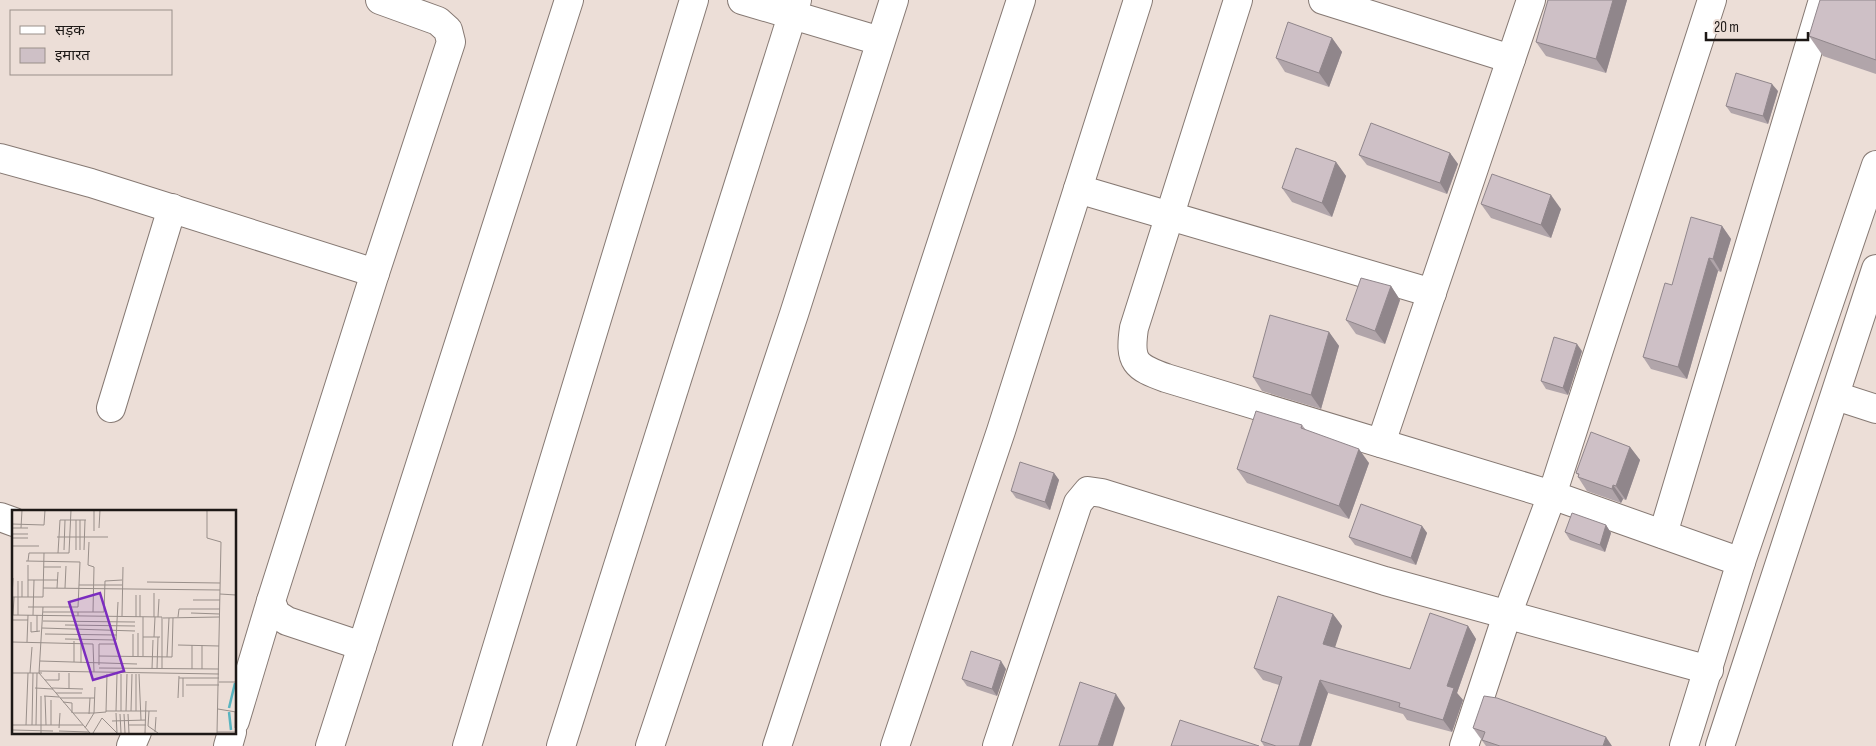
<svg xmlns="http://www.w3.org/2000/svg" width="1876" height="746" viewBox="0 0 1876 746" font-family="'Sofia Sans Condensed','Noto Sans Devanagari',sans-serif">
	<rect width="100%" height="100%" fill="#ecded7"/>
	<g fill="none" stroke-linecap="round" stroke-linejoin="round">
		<g stroke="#867973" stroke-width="30">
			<g id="minor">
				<path d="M742 0 880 41"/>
				<path d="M1238 0 1134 328C1129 362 1135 367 1166 378L1552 495 1741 562"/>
				<path d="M1323 0 1511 59"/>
				<path d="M0 158 91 183 375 273"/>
				<path d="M1078 189 1432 293"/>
				<path d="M1836 396 1876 409"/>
				<path d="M111 408 172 208"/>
				<path d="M1381 443 1531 0"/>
				<path d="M0 517 14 522"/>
				<path d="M1663 534 1823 0"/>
				<path d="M362 646 287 621 276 614 271 601 375 273 451 42 448 30 438 21 380 0"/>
				<path d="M235 721 271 601"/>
				<path d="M131 746 137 732"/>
				<path d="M228 746 232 732"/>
				<path d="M330 746 569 0"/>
				<path d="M467 746 694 0"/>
				<path d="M561 746 797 0"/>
				<path d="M650 746 794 314 894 0"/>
				<path d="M777 746 1021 0"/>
				<path d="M895 746 1001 431 1138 0"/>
				<path d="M997 746 1078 503 1088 491 1102 493 1385 581 1709 670"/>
				<path d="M1464 746 1507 615 1552 495 1712 0"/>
				<path d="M1684 746 1741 562 1876 165"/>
				<path d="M1720 746 1876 269"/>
			</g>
		</g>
		<use href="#minor" stroke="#fff" stroke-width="28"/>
	</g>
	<g fill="#b1a5aa">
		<path d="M1548 0H1627L1606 73 1546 56 1536 42Z"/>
		<path d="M1876 0V74L1823 56 1809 36Z"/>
		<path d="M1332 38 1342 52 1329 87 1285 72 1276 58Z"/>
		<path d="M1778 91 1768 124 1731 113 1726 106Z"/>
		<path d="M1450 153 1458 164 1447 194 1367 165 1359 155Z"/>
		<path d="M1336 162 1346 176 1332 217 1292 202 1282 188Z"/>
		<path d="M1481 204 1561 209 1551 238 1491 218Z"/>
		<path d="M1722 226 1731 239 1721 272 1718 271 1687 379 1651 369 1643 357 1672 285Z"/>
		<path d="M1391 286 1400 300 1385 344 1356 334 1346 320Z"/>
		<path d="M1329 332 1339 346 1321 409 1262 391 1253 377Z"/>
		<path d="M1582 351 1568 395 1546 389 1541 381Z"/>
		<path d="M1302 425 1306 430 1369 463 1349 519 1247 483 1237 469Z"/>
		<path d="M1630 447 1640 460 1626 500 1623 499 1621 503 1587 491 1578 477V475L1576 473Z"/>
		<path d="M1054 473 1059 480 1050 510 1016 498 1011 491Z"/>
		<path d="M1606 525 1611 533 1605 552 1570 540 1565 532Z"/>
		<path d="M1422 526 1427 533 1416 565 1355 545 1349 537Z"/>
		<path d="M1333 614 1342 626 1334 648 1410 669 1468 626 1476 639 1457 693 1463 700 1452 732 1407 720 1403 714 1328 693 1311 746H1264L1261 741 1279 685 1263 680 1254 668Z"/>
		<path d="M1006 669 997 696 967 686 962 679Z"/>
		<path d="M1473 728 1612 746H1486Z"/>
	</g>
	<g fill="#90868b">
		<path d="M1613 0H1627L1606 73 1596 59Z"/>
		<path d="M1332 38 1342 52 1329 87 1319 73Z"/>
		<path d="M1772 84 1778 91 1768 124 1763 116Z"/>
		<path d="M1450 153 1458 164 1447 194 1440 183Z"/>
		<path d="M1336 162 1346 176 1332 217 1322 203Z"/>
		<path d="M1551 195 1561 209 1551 238 1541 225Z"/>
		<path d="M1722 226 1731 239 1721 272 1713 259Z"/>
		<path d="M1709 258 1718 271 1687 379 1678 367Z"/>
		<path d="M1391 286 1400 300 1385 344 1375 331Z"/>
		<path d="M1329 332 1339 346 1321 409 1311 395Z"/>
		<path d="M1577 344 1582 351 1568 395 1563 388Z"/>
		<path d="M1630 447 1640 460 1626 500 1616 486Z"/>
		<path d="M1359 449 1369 463 1349 519 1339 506Z"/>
		<path d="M1054 473 1059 480 1050 510 1045 502Z"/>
		<path d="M1613 485 1623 499 1621 503 1612 489Z"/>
		<path d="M1606 525 1611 533 1605 552 1600 545Z"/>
		<path d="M1422 526 1427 533 1416 565 1411 558Z"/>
		<path d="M1333 614 1342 626 1332 657 1323 644Z"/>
		<path d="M1468 626 1476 639 1457 693 1463 700 1452 732 1443 720 1447 686Z"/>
		<path d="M1001 661 1006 669 997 696 992 689Z"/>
		<path d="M1320 680 1328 693 1311 746H1299Z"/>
		<path d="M1116 694 1125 708 1113 746H1098Z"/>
		<path d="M1606 737 1612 746H1603Z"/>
	</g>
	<g fill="#cec0c6" stroke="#90868b">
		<path d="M1548 0H1613L1596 59 1536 42Z"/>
		<path d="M1820 0H1876V60L1809 36Z"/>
		<path d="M1288 22 1332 38 1319 73 1276 58Z"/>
		<path d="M1736 73 1772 84 1763 116 1726 106Z"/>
		<path d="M1371 123 1450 153 1440 183 1359 155Z"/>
		<path d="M1296 148 1336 162 1322 203 1282 188Z"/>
		<path d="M1492 174 1551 195 1541 225 1481 204Z"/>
		<path d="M1691 217 1722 226 1713 259 1709 258 1678 367 1643 357 1665 283 1672 285Z"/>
		<path d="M1361 278 1391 286 1375 331 1346 320Z"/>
		<path d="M1270 315 1329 332 1311 395 1253 377Z"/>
		<path d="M1554 337 1577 344 1563 388 1541 381Z"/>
		<path d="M1256 411 1302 425 1301 428 1359 449 1339 506 1237 469Z"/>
		<path d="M1591 432 1630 447 1616 486 1613 485 1612 489 1578 477 1579 474 1576 473Z"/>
		<path d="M1020 462 1054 473 1045 502 1011 491Z"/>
		<path d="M1361 504 1422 526 1411 558 1349 537Z"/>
		<path d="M1572 513 1606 525 1600 545 1565 532Z"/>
		<path d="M1278 596 1333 614 1323 644 1410 669 1430 613 1468 626 1447 686 1454 688 1443 720 1399 707 1400 703 1320 680 1299 746H1276L1261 741 1282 677 1254 668Z"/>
		<path d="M971 651 1001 661 992 689 962 679Z"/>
		<path d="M1080 682 1116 694 1098 746H1059Z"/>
		<path d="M1484 696 1497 698 1606 737 1603 746H1500L1482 740 1485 732 1473 728Z"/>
		<path d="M1180 720 1259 746H1171Z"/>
	</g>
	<g transform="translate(12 510)">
		<rect width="224" height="224" fill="#ecded7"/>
		<path fill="none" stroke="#58b4c0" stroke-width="2.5" d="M217 198 223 173M217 202 219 220"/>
		<path fill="none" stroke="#998f8a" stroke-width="1" d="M195 0V28L209 32 205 223M0 14 32 15 33 0M0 18H16M9 18 10 0M87 18 88 0M82 21V0M0 24H16M45 27H96M0 28H16M77 32 76 55 82 57 81 102M0 36H27M52 40 53 10M64 40V10M68 40V10M72 40 73 10M46 43 48 10H74M14 51 68 52 66 97H16M16 51 17 43H57L59 0M16 55V70H45M32 57H49M135 72 208 73M67 75H110M31 78 208 80M45 78 46 62M53 78 54 56M142 83V107M208 84 224 85M0 87H31L32 43M0 87 1 68M10 87V71M16 87V70M181 90H208M31 97 27 163 78 223M31 102H66M179 103 208 104M0 105 150 107V159M1 105 2 87M6 105V71M21 105 22 70M66 106V102H92L93 71 110 70M110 106 111 57M124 107V85M128 107V85M146 107 147 89M166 107 167 99H208M151 108 207 107M0 110H16M31 111 123 112M19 112V122L28 121M53 115 123 116M30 118 123 121M25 122V105M33 124 105 125M131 127H148M142 127 143 107M53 129 104 130 106 92M0 132 81 134 82 162M15 132 16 105M69 133V153M166 135 207 136M87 146 160 147 161 108M126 146V123M131 146V107M121 147V124M155 147 157 108M28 151 125 154M62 152V131M87 155V134H105M87 158 207 159M140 159 141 130M145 159 146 127M180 159V135M190 159V135M27 161 207 164M0 163H30M18 163 20 137M57 163V179M127 164 129 210M167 168H207M33 170H47V163M207 172H224M174 175H207M23 178 41 179M40 178 71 179M44 183H70M29 186V223M32 186 47 187M33 186 34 215M171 187V168M48 188H83M166 188 167 166M39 190V215M51 192 60 193V203M206 199 224 202M94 201H145M104 201 105 164M109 201V164M114 201 115 164M119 201 120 164M124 201V164M137 201 136 216 146 223M61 203H82L83 177M82 203 94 202 95 164M104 203 105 223M77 204 78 188M108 204 109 223M112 204 113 223M116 204 117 223M100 211 134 210M0 215H71M14 215 16 163M20 215 21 163M24 215 25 163M117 215H134M47 218 48 203M73 218 82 203M223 218V202M0 220 41 221M47 221 77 222M143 222 144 207M205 222H224M81 223 90 208 105 223M133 223 134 191"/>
		<path fill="#7b2cbf" fill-opacity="0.15" stroke="#7b2cbf" stroke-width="2.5" d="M88 83 112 161 81 170 57 92Z"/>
		<rect width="224" height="224" fill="none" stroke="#1d1816" stroke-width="2.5"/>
	</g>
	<rect x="10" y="10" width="162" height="65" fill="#ecded7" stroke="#998f8a"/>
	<rect x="20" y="26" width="25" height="8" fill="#ffffff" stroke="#998f8a"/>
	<text x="55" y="35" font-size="15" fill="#1d1816">सड़क</text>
	<rect x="20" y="48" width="25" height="15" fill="#cec0c6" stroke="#998f8a"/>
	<text x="55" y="60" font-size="15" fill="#1d1816">इमारत</text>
	<path d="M1706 32v8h102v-8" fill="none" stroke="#1d1816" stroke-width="2.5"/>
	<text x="1714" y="32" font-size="15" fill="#1d1816" stroke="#ecded7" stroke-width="4" paint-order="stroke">20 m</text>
</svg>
